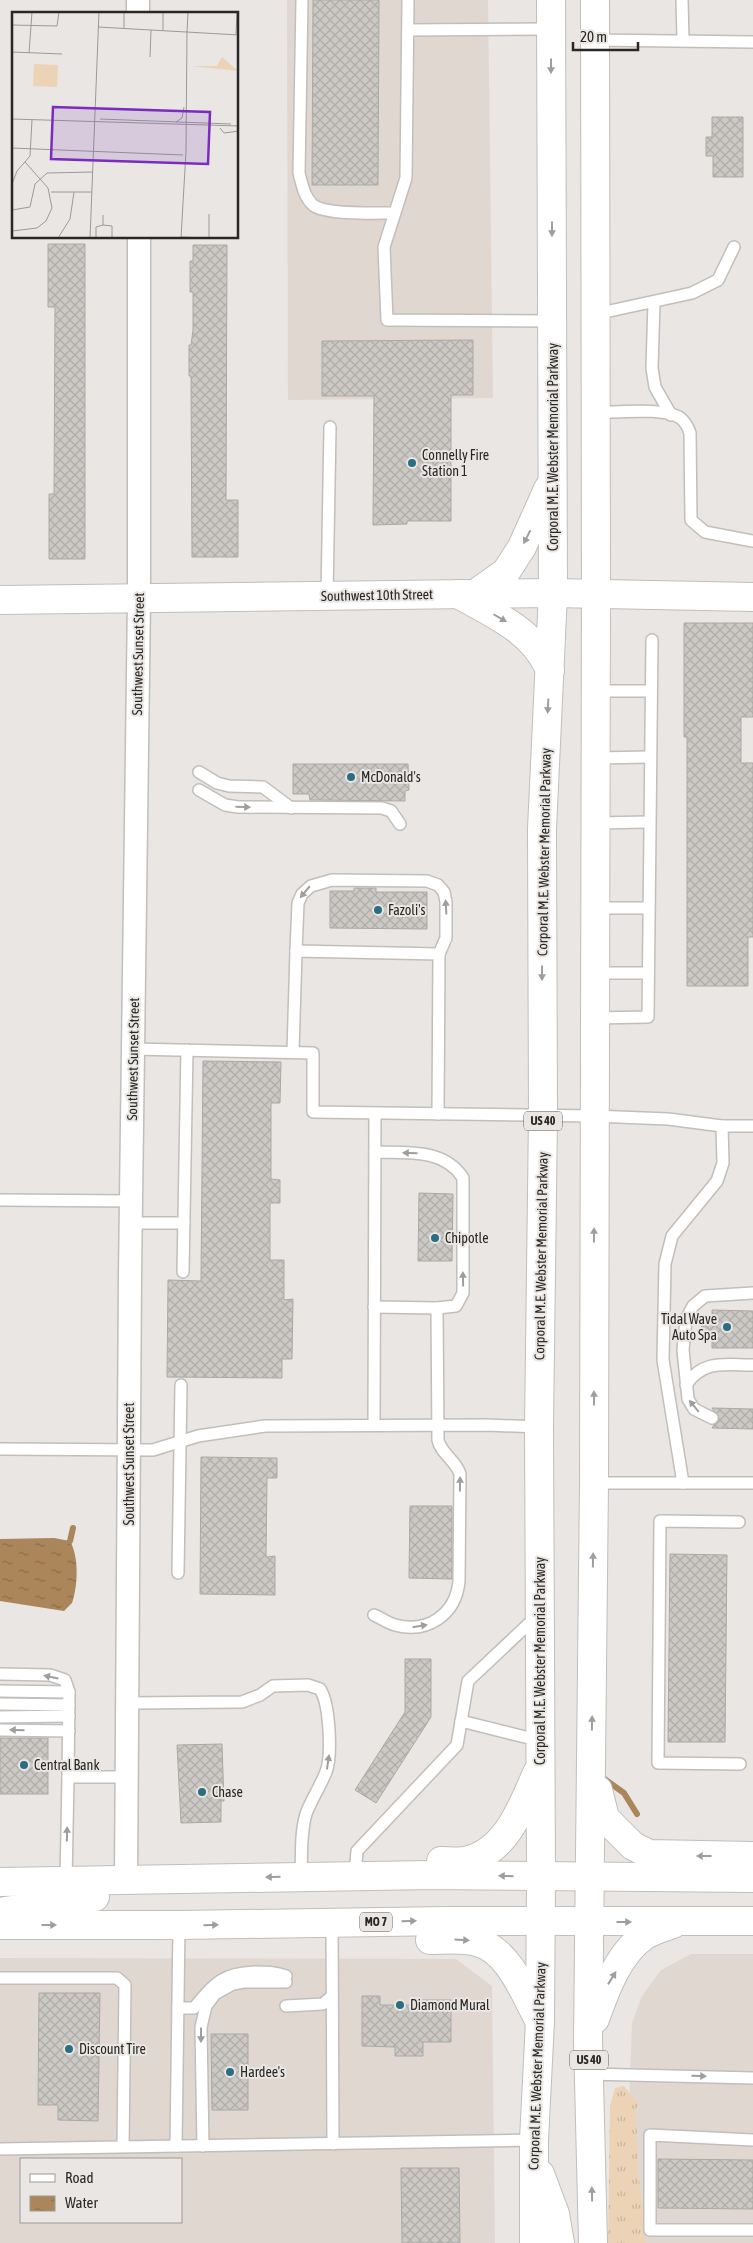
<svg xmlns="http://www.w3.org/2000/svg" width="753" height="2243" viewBox="0 0 753 2243" font-family="'Asap Condensed',sans-serif">
	<defs>
		<pattern id="grass-tufts" width="24" height="20" patternUnits="userSpaceOnUse" patternTransform="scale(1.25)"><rect width="24" height="20" fill="#edd3b6"/><path d="M3 7l-1-3M5 7V3M7 7l1-3M15 17l-1-3M17 17v-4M19 17l1-3" fill="none" stroke="#cbb59c"/></pattern>
		<pattern id="water-ripples" width="26" height="14" patternUnits="userSpaceOnUse" patternTransform="scale(1.25)"><rect width="26" height="14" fill="#aa865a"/><path d="M2 4q2-2 4 0t4 0M15 11q2-2 4 0t4 0" fill="none" stroke="#8a6e4a"/></pattern>
		<pattern id="building-cross-hatch" width="8" height="8" patternUnits="userSpaceOnUse" patternTransform="scale(1.25)"><rect width="8" height="8" fill="#ccc9c5"/><path d="M0 0l8 8M0 8l8-8" fill="none" stroke="#afada9"/></pattern>
	</defs>
	<rect width="100%" height="100%" fill="#e9e6e3"/>
	<g fill="#e0d8d0" fill-rule="evenodd">
		<path d="M287 0H488L493 398 288 400Z"/>
		<path d="M691 1954H753V2243H637L628 2139 632 2023 642 1996 661 1970Z"/>
		<path d="M0 1958 456 1959 492 1986 495 2243H0ZM21 2159H181V2222H21Z"/>
	</g>
	<path fill="url(#grass-tufts)" d="M624 2086 639 2104 636 2109 638 2170 646 2243H608L610 2106 615 2088Z"/>
	<path fill="url(#water-ripples)" d="M54 1538 70 1541C79 1557 78 1585 72 1603L64 1611 0 1601V1539Z"/>
	<g fill="none" stroke-linecap="round" stroke-linejoin="round">
		<g stroke="#aa865a" stroke-width="6">
			<path d="M70 1541 73 1528"/>
			<path d="M603 1778 624 1793 637 1814"/>
		</g>
	</g>
	<g fill="url(#building-cross-hatch)" stroke="#aba8a5">
		<path d="M313 0H379L378 185H312Z"/>
		<path d="M712 117H743V177H713V156H706V137H712Z"/>
		<path d="M48 244H85V559H49V494H54L55 307H48Z"/>
		<path d="M193 245H227L226 500H238V557H192L191 376H189V345H191L193 330V292H190V261H193Z"/>
		<path d="M473 340V395H451V521H407V524L373 525 374 396H322V341Z"/>
		<path d="M684 623H753V717H741V763H753V937H748V986H687V737H684Z"/>
		<path d="M293 764H408L409 790 405 791V801L310 800 309 794H293Z"/>
		<path d="M354 888H376V892H427V929L330 928V891H354Z"/>
		<path d="M203 1061 281 1062 280 1103H271V1179L280 1180V1203H270V1260H284V1300L293 1299 292 1359H282V1378L167 1377 168 1280 201 1281Z"/>
		<path d="M419 1193 453 1194 452 1261H418Z"/>
		<path d="M712 1310 753 1311V1348H712V1338H701L702 1316 712 1317Z"/>
		<path d="M712 1408 753 1409V1429L712 1428 719 1418Z"/>
		<path d="M201 1457 277 1458V1478H267L266 1557 275 1556V1595L200 1594Z"/>
		<path d="M410 1506H452V1579L409 1578Z"/>
		<path d="M670 1554 727 1555 725 1742H668Z"/>
		<path d="M405 1659H431V1717L376 1803 355 1790 405 1712Z"/>
		<rect x="0" y="1738" width="48" height="56"/>
		<path d="M222 1744 224 1801H221V1822L181 1823 177 1745Z"/>
		<path d="M39 1993H100L98 2121 58 2120V2105H38Z"/>
		<path d="M362 1996H380V2005H414V2000H451V2042H423V2056H395V2047L362 2046Z"/>
		<path d="M211 2034H248V2110H212Z"/>
		<path d="M658 2159 753 2160V2209L658 2208Z"/>
		<path d="M401 2168H459L460 2243H402Z"/>
	</g>
	<g fill="none" stroke-linecap="round" stroke-linejoin="round">
		<g stroke="#c1bebb" stroke-width="14">
			<g id="service">
				<path d="M302 0 299 173C302 184 304 197 313 205 325 215 377 213 394 213"/>
				<path d="M408 0 406 178 384 247 387 320 552 321"/>
				<path d="M682 0 683 40"/>
				<path d="M408 30 551 29"/>
				<path d="M595 40 753 42"/>
				<path d="M654 302 652 368 655 387 671 415"/>
				<path d="M596 314 692 293 718 280 734 247"/>
				<path d="M596 412C619 413 659 407 679 417 685 421 688 427 690 433L691 520 705 532 753 541"/>
				<path d="M327 596 330 427"/>
				<path d="M596 691H651"/>
				<path d="M596 758 650 757"/>
				<path d="M199 772 217 783 229 786 263 787 291 808"/>
				<path d="M199 790 225 805 238 807 382 808 391 811 400 824"/>
				<path d="M596 823 649 822"/>
				<path d="M595 908H648"/>
				<path d="M296 951 298 903 302 894 311 886 332 880 427 881 438 885 444 892 446 902V938L439 954"/>
				<path d="M595 973H648"/>
				<path d="M594 1018 648 1017 652 640"/>
				<path d="M133 1049 313 1053V1112L594 1116 668 1119 722 1126 723 1163 717 1181 672 1236 665 1264 663 1360 683 1483H753"/>
				<path d="M293 1052 296 951 439 954 438 1114"/>
				<path d="M722 1126H753"/>
				<path d="M375 1152C406 1153 444 1148 463 1178V1293L456 1306 437 1308"/>
				<path d="M0 1200 132 1201"/>
				<path d="M131 1223H184"/>
				<path d="M183 1272 187 1050"/>
				<path d="M374 1307 437 1308 438 1440C441 1454 456 1460 460 1474L459 1581C456 1614 428 1634 395 1625 388 1623 381 1618 374 1615"/>
				<path d="M686 1385C703 1359 725 1365 753 1365"/>
				<path d="M712 1418 694 1409 688 1399 683 1350 686 1319 693 1306 705 1296 753 1293"/>
				<path d="M374 1425 375 1114"/>
				<path d="M0 1449 153 1450 198 1436 265 1426 487 1425 539 1427"/>
				<path d="M594 1483H683"/>
				<path d="M739 1522 660 1521 658 1763 740 1764"/>
				<path d="M178 1573 181 1385"/>
				<path d="M0 1674 50 1675 65 1680 69 1692 68 1777H127"/>
				<path d="M0 1691 69 1692"/>
				<path d="M128 1703 242 1702 260 1695 273 1686 308 1685 320 1689C330 1704 332 1756 326 1772 320 1787 311 1800 306 1814 300 1834 302 1856 301 1876"/>
				<path d="M0 1704 69 1705"/>
				<path d="M0 1717 69 1716"/>
				<path d="M461 1721 541 1741"/>
				<path d="M0 1730 69 1731"/>
				<path d="M355 1876 357 1851 457 1745 468 1681 537 1616"/>
				<path d="M66 1881 68 1777"/>
				<path d="M332 1923 333 2144"/>
				<path d="M0 1978H117L125 1985 123 2146"/>
				<path d="M286 2006 323 2004 332 1996"/>
				<path d="M178 2008H194C214 1983 223 1973 255 1972 267 1972 275 1972 286 1976"/>
				<path d="M589 2074 753 2078"/>
				<path d="M753 2140 650 2135V2230H753"/>
				<path d="M176 2146 179 1925"/>
				<path d="M203 2146 201 2027 206 2006 215 1994 233 1984 244 1982H286"/>
				<path d="M0 2149 534 2140"/>
			</g>
		</g>
		<g stroke="#c1bebb" stroke-width="25">
			<g id="minor">
				<path d="M138 0V14"/>
				<path d="M126 1880 130 1275 139 599V238"/>
			</g>
		</g>
		<g stroke="#c1bebb" stroke-width="30">
			<path id="tertiary" d="M0 600 553 593 753 597"/>
		</g>
		<g stroke="#c1bebb" stroke-width="30">
			<g id="primary">
				<path d="M458 594C493 614 533 630 550 670"/>
				<path d="M475 594 506 572 522 547 548 489"/>
				<path d="M598 1790 605 1818 633 1846 649 1854 753 1856"/>
				<path d="M441 1861C449 1861 457 1862 465 1861 506 1853 522 1807 537 1773"/>
				<path d="M0 1882 431 1875 753 1878"/>
				<path d="M0 1912 95 1897"/>
				<path d="M0 1925H179L448 1921H753"/>
				<path d="M430 1940C445 1940 462 1938 477 1942 509 1950 524 1993 539 2020"/>
				<path d="M595 2019C605 1991 618 1954 644 1936 653 1930 664 1927 673 1924"/>
				<path d="M540 2174 555 2214 560 2243"/>
				<path d="M534 2243V2140L540 2021 541 1876 539 1427 543 1116 542 829 553 593 551 0"/>
				<path d="M593 2243 588 2040 594 1483 596 595 595 0"/>
			</g>
		</g>
		<use href="#service" stroke="#fff" stroke-width="11"/>
		<use href="#minor" stroke="#fff" stroke-width="22"/>
		<use href="#tertiary" stroke="#fff" stroke-width="28"/>
		<use href="#primary" stroke="#fff" stroke-width="28"/>
	</g>
	<defs><path id="oneway-solid" d="M-6-.8H1V-3.2L6.5 0L1 3.2V.8H-6Z" transform="scale(1.25)"/></defs>
	<g fill="#9f9e9d">
		<use href="#oneway-solid" transform="translate(551 66) rotate(90)"/>
		<use href="#oneway-solid" transform="translate(552 229) rotate(90)"/>
		<use href="#oneway-solid" transform="translate(527 537) rotate(117)"/>
		<use href="#oneway-solid" transform="translate(500 618) rotate(30)"/>
		<use href="#oneway-solid" transform="translate(548 706) rotate(93)"/>
		<use href="#oneway-solid" transform="translate(243 807) rotate(2)"/>
		<use href="#oneway-solid" transform="translate(305 892) rotate(130)"/>
		<use href="#oneway-solid" transform="translate(446 907) rotate(-93)"/>
		<use href="#oneway-solid" transform="translate(542 973) rotate(90)"/>
		<use href="#oneway-solid" transform="translate(410 1153) rotate(-179)"/>
		<use href="#oneway-solid" transform="translate(594 1235) rotate(-90)"/>
		<use href="#oneway-solid" transform="translate(463 1279) rotate(-91)"/>
		<use href="#oneway-solid" transform="translate(594 1398) rotate(-90)"/>
		<use href="#oneway-solid" transform="translate(694 1406) rotate(-129)"/>
		<use href="#oneway-solid" transform="translate(460 1484) rotate(-89)"/>
		<use href="#oneway-solid" transform="translate(593 1560) rotate(-89)"/>
		<use href="#oneway-solid" transform="translate(420 1626) rotate(-9)"/>
		<use href="#oneway-solid" transform="translate(51 1677) rotate(-168)"/>
		<use href="#oneway-solid" transform="translate(592 1723) rotate(-89)"/>
		<use href="#oneway-solid" transform="translate(17 1730) rotate(-179)"/>
		<use href="#oneway-solid" transform="translate(328 1762) rotate(-82)"/>
		<use href="#oneway-solid" transform="translate(67 1834) rotate(-89)"/>
		<use href="#oneway-solid" transform="translate(704 1856) rotate(180)"/>
		<use href="#oneway-solid" transform="translate(506 1876) rotate(-179)"/>
		<use href="#oneway-solid" transform="translate(273 1877) rotate(179)"/>
		<use href="#oneway-solid" transform="translate(409 1921) rotate(-1)"/>
		<use href="#oneway-solid" transform="translate(624 1922)"/>
		<use href="#oneway-solid" transform="translate(49 1925)"/>
		<use href="#oneway-solid" transform="translate(211 1925) rotate(-1)"/>
		<use href="#oneway-solid" transform="translate(462 1940) rotate(3)"/>
		<use href="#oneway-solid" transform="translate(612 1978) rotate(-58)"/>
		<use href="#oneway-solid" transform="translate(201 2035) rotate(90)"/>
		<use href="#oneway-solid" transform="translate(699 2076) rotate(2)"/>
		<use href="#oneway-solid" transform="translate(592 2194) rotate(-91)"/>
	</g>
	<g fill="#2c6d81" stroke="#e9e6e3" stroke-width="2">
		<circle cx="412" cy="463" r="5"/>
		<circle cx="351" cy="777" r="5"/>
		<circle cx="378" cy="910" r="5"/>
		<circle cx="435" cy="1238" r="5"/>
		<circle cx="727" cy="1327" r="5"/>
		<circle cx="24" cy="1765" r="5"/>
		<circle cx="202" cy="1792" r="5"/>
		<circle cx="400" cy="2005" r="5"/>
		<circle cx="69" cy="2049" r="5"/>
		<circle cx="230" cy="2072" r="5"/>
	</g>
	<g text-anchor="middle" dominant-baseline="central" stroke-width="4" stroke-linejoin="round" paint-order="stroke">
		<g fill="#e9e6e3" stroke="#63615f" stroke-width="1">
			<rect x="524" y="1111.5" width="38" height="19" rx="4"/>
			<rect x="360" y="1912.5" width="32" height="19" rx="4"/>
			<rect x="570" y="2050.5" width="38" height="19" rx="4"/>
		</g>
		<g font-size="12" font-weight="bold" fill="#292826">
			<text x="543" y="1121">US 40</text>
			<text x="376" y="1922">MO 7</text>
			<text x="589" y="2060">US 40</text>
		</g>
		<g font-size="14" fill="#292826" stroke="#e9e6e3">
			<text transform="translate(553 447) rotate(-90)">Corporal M.E. Webster Memorial Parkway</text>
			<text transform="translate(377 595) rotate(-1)">Southwest 10th Street</text>
			<text transform="translate(138 654) rotate(-89)">Southwest Sunset Street</text>
			<text transform="translate(544 852) rotate(-89)">Corporal M.E. Webster Memorial Parkway</text>
			<text transform="translate(133 1059) rotate(-89)">Southwest Sunset Street</text>
			<text transform="translate(541 1256) rotate(-89)">Corporal M.E. Webster Memorial Parkway</text>
			<text transform="translate(129 1464) rotate(-90)">Southwest Sunset Street</text>
			<text transform="translate(540 1661) rotate(-90)">Corporal M.E. Webster Memorial Parkway</text>
			<text transform="translate(537 2066) rotate(-88)">Corporal M.E. Webster Memorial Parkway</text>
		</g>
		<g font-size="14" fill="#292826" stroke="#e9e6e3" text-anchor="start">
			<text x="422" y="455">Connelly Fire<tspan x="422" dy="16">Station 1</tspan></text>
			<text x="361" y="777">McDonald's</text>
			<text x="388" y="910">Fazoli's</text>
			<text x="445" y="1238">Chipotle</text>
			<text x="717" y="1319" text-anchor="end">Tidal Wave<tspan x="717" dy="16">Auto Spa</tspan></text>
			<text x="34" y="1765">Central Bank</text>
			<text x="212" y="1792">Chase</text>
			<text x="410" y="2005">Diamond Mural</text>
			<text x="79" y="2049">Discount Tire</text>
			<text x="240" y="2072">Hardee's</text>
		</g>
	</g>
	<g transform="translate(12 12)">
		<rect width="226" height="226" fill="#e9e6e3"/>
		<path d="M210 45 226 59 179 54H205Z" fill="#edd3b6"/>
		<path d="M22 52 46 53 45 75 21 74Z" fill="#edd3b6"/>
		<path fill="none" stroke="#9c9a97" stroke-width="1" d="M0 13 45 14 47 0M86 15 227 23M112 16V0M151 18V0M175 20 176 0M224 22 225 0M0 40 50 42M17 41 20 0M138 45 139 18M0 107 227 114M88 107 219 112M164 110 170 106 172 95M208 116 212 121 227 119M0 136 171 143M0 172 5 159 18 144 20 108M39 180H80M0 198 18 195 23 172 35 161 81 160M197 202V226M91 203V213L100 214V226M0 219 25 216 34 209 40 196 36 176 13 150M169 225 194 226M46 226 58 207 62 180M78 226 87 0M84 226V215L91 213M169 226 174 139 175 19"/>
		<path fill="#7b2cbf" fill-opacity="0.15" stroke="#7b2cbf" stroke-width="2.5" d="M41 95 198 100 196 152 39 147Z"/>
		<rect width="226" height="226" fill="none" stroke="#292826" stroke-width="2.5"/>
	</g>
	<rect x="20" y="2158" width="162" height="65" fill="#e9e6e3" stroke="#9c9a97"/>
	<rect x="30" y="2174" width="25" height="8" fill="#ffffff" stroke="#9c9a97"/>
	<text x="65" y="2183" font-size="15" fill="#292826">Road</text>
	<rect x="30" y="2196" width="25" height="15" fill="url(#water-ripples)" stroke="#9c9a97"/>
	<text x="65" y="2208" font-size="15" fill="#292826">Water</text>
	<path d="M573 42v8h65v-8" fill="none" stroke="#292826" stroke-width="2.5"/>
	<text x="580" y="42" font-size="15" fill="#292826" stroke="#e9e6e3" stroke-width="4" paint-order="stroke">20 m</text>
</svg>
